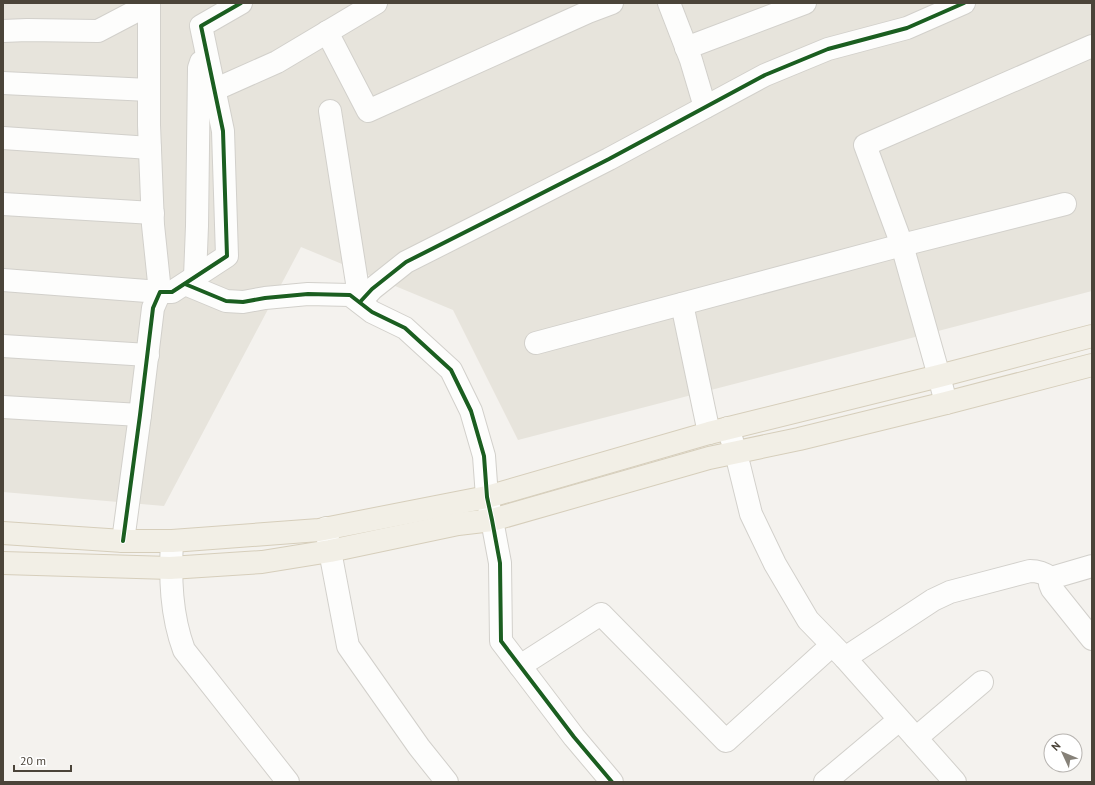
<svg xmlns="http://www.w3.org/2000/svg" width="1095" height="785" viewBox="0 0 1095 785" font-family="'PT Sans',sans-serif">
	<rect width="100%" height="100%" fill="#f4f2ee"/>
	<path fill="#e7e4dc" d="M3 3H1092V291L518 440 453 310 301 247 164 506 3 492Z"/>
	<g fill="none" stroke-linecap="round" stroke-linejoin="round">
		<g stroke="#d2d0cb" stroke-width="24">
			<g id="minor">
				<path d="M669 3 691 60 705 107"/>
				<path d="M3 31 27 30 98 31 140 9 147 3"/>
				<path d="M327 32 368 111 588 12 612 3"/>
				<path d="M686 48 805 3"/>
				<path d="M3 83 149 90"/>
				<path d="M214 90 277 62 376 3"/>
				<path d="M330 111 360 302"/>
				<path d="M3 138 150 148"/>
				<path d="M3 204 153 213"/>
				<path d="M195 277 197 226 199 68 201 62"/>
				<path d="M3 280 160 292 153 225 149 125V3"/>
				<path d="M185 284 226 301 243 302 265 298 308 294 350 295 372 312 405 328 451 370 471 411 484 456 487 497 492 520 500 563 501 641 574 737 612 782"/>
				<path d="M360 302 372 289 406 262 499 215 609 159 765 75 828 49 907 28 964 3"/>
				<path d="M682 304 709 433"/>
				<path d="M536 343 902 245 1065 204"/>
				<path d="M3 346 148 355"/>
				<path d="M946 403 939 376 902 245 865 145 1092 46"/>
				<path d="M3 407 140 415"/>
				<path d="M728 428 736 453 751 514 775 564 808 620 845 658 955 782"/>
				<path d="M326 528 330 551 348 646 419 747 447 782"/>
				<path d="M123 541 140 415 153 308 160 292H172L227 256 223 131 201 26 241 3"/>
				<path d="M172 541C170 578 171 615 184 650L288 782"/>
				<path d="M1092 566 1051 578 1050 584 1052 589 1092 639"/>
				<path d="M845 658 933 600 950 592 1030 571C1039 571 1044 573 1051 578"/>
				<path d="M520 666 601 614 726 741 832 645"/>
				<path d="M916 738 982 682"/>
				<path d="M825 782 899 720"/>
			</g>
		</g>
		<g stroke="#d6cebb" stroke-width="24">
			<g id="major">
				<path d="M3 533 123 541H172L319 530 487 497 709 433 939 376 1092 336"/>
				<path d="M3 563 170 568 262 562 330 551 458 524 492 520 709 458 799 439 946 403 1092 365"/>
			</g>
		</g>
		<use href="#minor" stroke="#fdfdfc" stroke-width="22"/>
		<use href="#major" stroke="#f2efe6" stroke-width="22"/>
		<g stroke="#fff" stroke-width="6">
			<g id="cycleway">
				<path d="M185 284 226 301 243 302 265 298 308 294 350 295 372 312 405 328 451 370 471 411 484 456 487 497 492 520 500 563 501 641 574 737 612 782"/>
				<path d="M360 302 372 289 406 262 499 215 609 159 765 75 828 49 907 28 964 3"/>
				<path d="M123 541 140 415 153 308 160 292H172L227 256 223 131 201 26 241 3"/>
			</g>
		</g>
		<use href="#cycleway" stroke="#1b5e20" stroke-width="4"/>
	</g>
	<rect width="1095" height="785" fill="none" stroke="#4b4439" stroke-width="8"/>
	<g transform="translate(1063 753) rotate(314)"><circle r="19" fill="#ffffff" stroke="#b7b4b0"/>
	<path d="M0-3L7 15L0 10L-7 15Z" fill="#868178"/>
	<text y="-6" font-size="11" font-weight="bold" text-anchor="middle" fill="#4b4439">N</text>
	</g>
	<path d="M14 765v6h57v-6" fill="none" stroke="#4b4439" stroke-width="2"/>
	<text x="20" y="765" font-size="12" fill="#4b4439" stroke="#ffffff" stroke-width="3" paint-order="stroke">20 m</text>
</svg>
